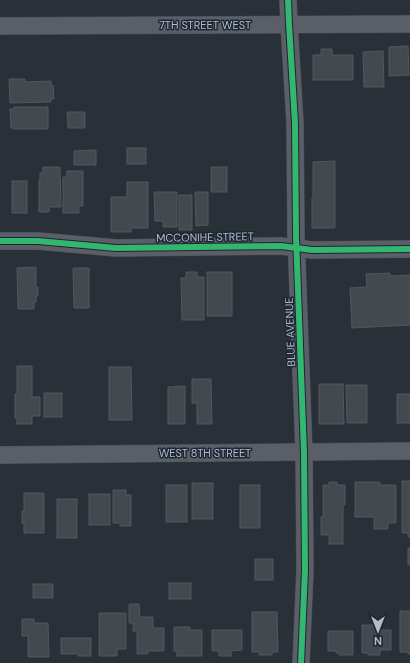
<svg xmlns="http://www.w3.org/2000/svg" width="410" height="663" viewBox="0 0 410 663" font-family="'DM Sans',sans-serif">
	<rect width="100%" height="100%" fill="#2a3038"/>
	<g fill="#444950" stroke="#52575f">
		<path d="M408 46 409 75 389 76V47Z"/>
		<path d="M321 49H332V55H353V80H313V55H321Z"/>
		<path d="M383 51 384 87H364L363 52Z"/>
		<path d="M9 79H25V82L51 81V85H53L54 99H51V102L10 103Z"/>
		<path d="M14 107H48V129H14V128H11L10 109H14Z"/>
		<path d="M67 112H85V128H68Z"/>
		<rect x="127" y="148" width="19" height="16"/>
		<path d="M96 150V165H74V151Z"/>
		<path d="M335 161V228H312V198H313V162Z"/>
		<path d="M43 167H60L61 207H49V212H39V180H40V173H43Z"/>
		<rect x="211" y="167" width="16" height="25"/>
		<path d="M67 171H83V206H79V213H63V177H67Z"/>
		<rect x="12" y="181" width="15" height="32"/>
		<path d="M127 182H148V228H131V232H111V197H127Z"/>
		<path d="M154 192H177V227H163V221H155Z"/>
		<path d="M195 192H208V225L196 226Z"/>
		<rect x="179" y="195" width="13" height="35"/>
		<path d="M36 267V287H38V296H36V302H34V309H18L17 268Z"/>
		<path d="M73 268H89V308H74Z"/>
		<path d="M186 272H197V277H204V320H182L181 278H186Z"/>
		<rect x="207" y="272" width="25" height="44"/>
		<path d="M390 273V276L410 275V325L352 328 350 288 367 287 366 274Z"/>
		<path d="M17 366H32V397H40V416H32V424H17V418H15V394H17Z"/>
		<path d="M109 367H131L132 420H109Z"/>
		<path d="M192 379H211L212 424H197V403H192Z"/>
		<path d="M319 384H343L344 424H319Z"/>
		<path d="M346 385H367V423H347Z"/>
		<path d="M185 386V424H168V387Z"/>
		<rect x="44" y="393" width="18" height="24"/>
		<rect x="397" y="394" width="13" height="29"/>
		<path d="M402 481H410V537H408V533H402Z"/>
		<path d="M329 482H337V485H345V505H343V544H329V535H321V517H323V485H329Z"/>
		<path d="M355 482H380V485H396V523H388V529H374V517H355Z"/>
		<rect x="192" y="483" width="21" height="36"/>
		<rect x="166" y="485" width="21" height="37"/>
		<rect x="240" y="485" width="20" height="43"/>
		<path d="M113 490H126V495H131V526H120V523H113Z"/>
		<path d="M24 493H44V533H24V523H22V511H24Z"/>
		<rect x="89" y="494" width="21" height="31"/>
		<rect x="57" y="499" width="20" height="39"/>
		<rect x="408" y="548" width="2" height="17"/>
		<rect x="255" y="559" width="18" height="21"/>
		<rect x="169" y="583" width="22" height="16"/>
		<rect x="33" y="584" width="20" height="14"/>
		<path d="M129 604H139L140 617H153V628H164V651H148V654H137V631H133V623H129Z"/>
		<path d="M400 611H410V654H408V652H400Z"/>
		<path d="M252 612H277L278 652H272V655H259V652H252Z"/>
		<path d="M99 613H126V649H117V656H99Z"/>
		<path d="M22 619H34V623H48L49 657H28V636H22Z"/>
		<path d="M362 625H376V630H391V650H380V655H368V653H362Z"/>
		<path d="M174 627H190V630H202V656H177V651H174Z"/>
		<path d="M212 630H242V650L231 651V656H219V651H212Z"/>
		<path d="M328 631H353V655H339V653H336V651H328Z"/>
		<path d="M61 638H91V656H78V654H61Z"/>
	</g>
	<g fill="none" stroke-linecap="round" stroke-linejoin="round">
		<g stroke="#484c53" stroke-width="18">
			<g id="minor">
				<path d="M288 0 289 24 295 123 296 236 304 453 305 570 301 663"/>
				<path d="M0 26 410 24"/>
				<path d="M0 241H38L116 248 281 246 312 250 410 249"/>
				<path d="M0 455 410 451"/>
			</g>
		</g>
		<use href="#minor" stroke="#5a5e66" stroke-width="17"/>
		<g stroke="#1d2633" stroke-width="8">
			<g id="cycleway">
				<path d="M288 0 289 24 295 123 296 236 304 453 305 570 301 663"/>
				<path d="M0 241H38L116 248 281 246 312 250 410 249"/>
			</g>
		</g>
		<use href="#cycleway" stroke="#33b770" stroke-width="6"/>
	</g>
	<g text-anchor="middle" dominant-baseline="central" stroke-width="3" stroke-linejoin="round" paint-order="stroke">
		<g font-size="11" fill="#b4bcc9" stroke="#1d2633">
			<text x="205" y="25">7TH STREET WEST</text>
			<text transform="translate(205 237) rotate(-1)">MCCONIHE STREET</text>
			<text transform="translate(290 332) rotate(-92)">BLUE AVENUE</text>
			<text x="205" y="453">WEST 8TH STREET</text>
		</g>
	</g>
	<g transform="translate(378 631) rotate(180)" stroke="#1d2633" stroke-width="3" paint-order="stroke">
	<path d="M0-3L7 15L0 10L-7 15Z" fill="#b4bcc9"/>
	<text y="-6" font-size="11" font-weight="bold" text-anchor="middle" fill="#b4bcc9">N</text>
	</g>
</svg>
